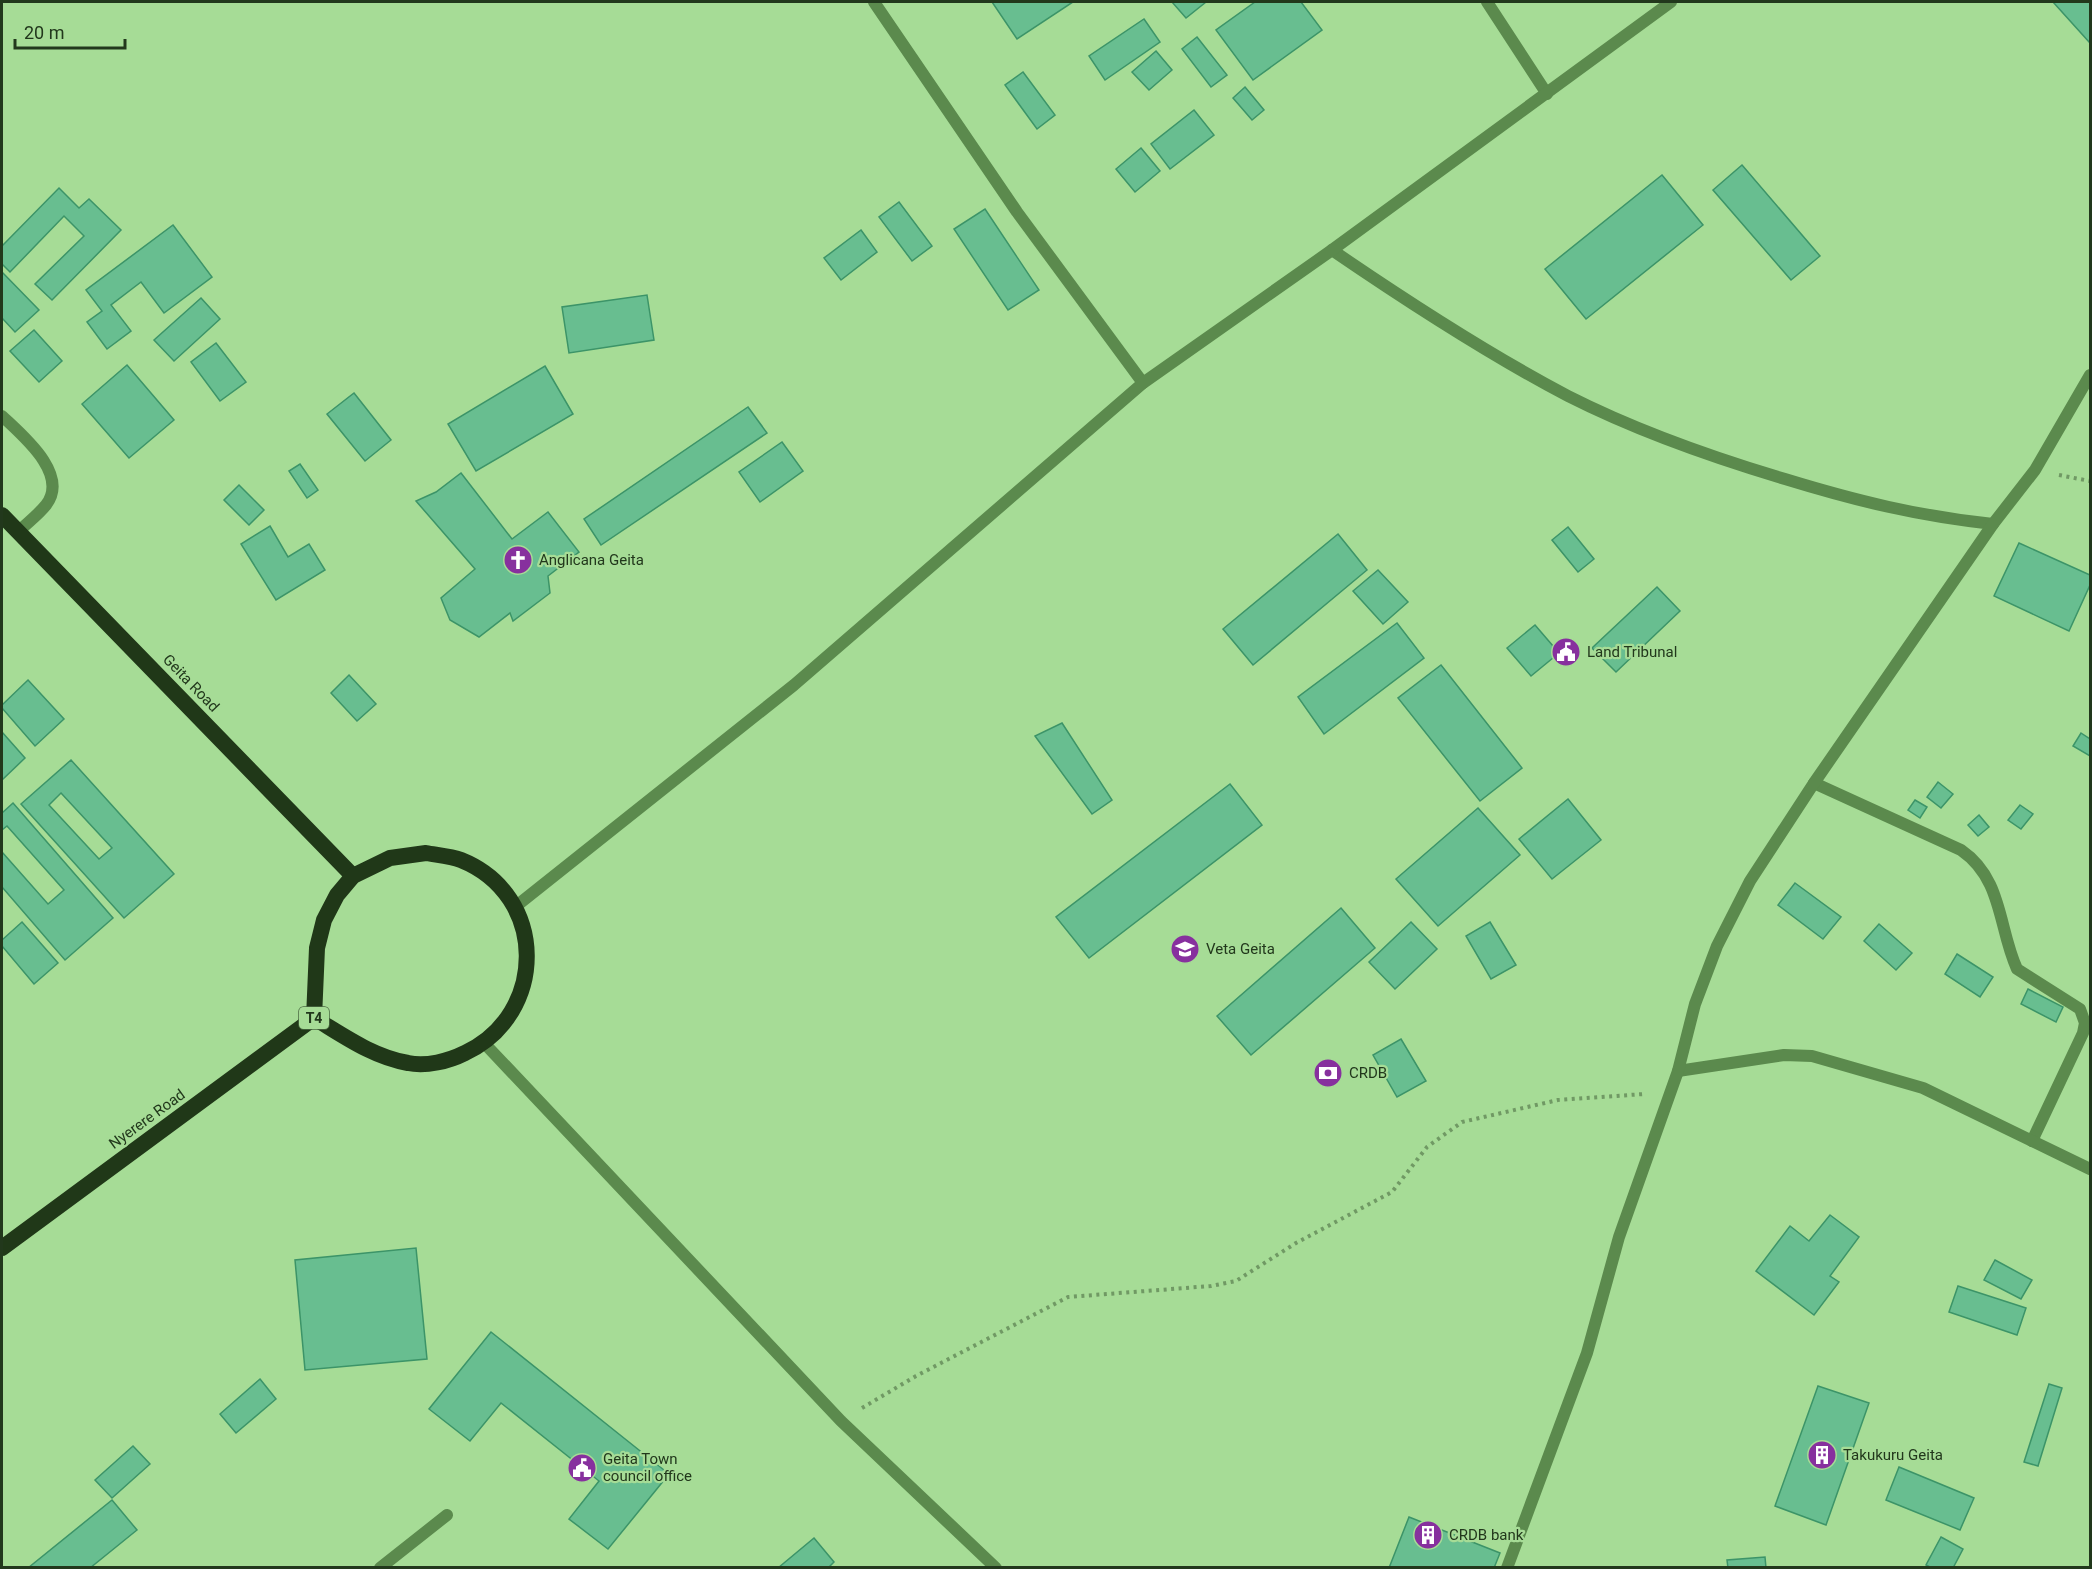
<svg xmlns="http://www.w3.org/2000/svg" width="2092" height="1569" viewBox="0 0 2092 1569" font-family="Roboto,sans-serif">
	<rect width="100%" height="100%" fill="#a6dc96"/>
	<g fill="#68be90" stroke="#3c9468" stroke-width="1.5" fill-rule="evenodd">
		<path d="M992 2H1073L1017 39Z"/>
		<path d="M1172 2H1206L1186 18Z"/>
		<path d="M1255 2H1301L1322 30 1253 80 1216 30Z"/>
		<path d="M2053 2H2090V43Z"/>
		<path d="M1144 19 1160 42 1105 80 1089 56Z"/>
		<path d="M1197 37 1227 75 1211 87 1182 49Z"/>
		<path d="M1156 51 1172 70 1149 90 1132 72Z"/>
		<path d="M1023 72 1055 115 1037 129 1005 85Z"/>
		<path d="M1245 87 1264 110 1252 120 1233 98Z"/>
		<path d="M1194 110 1214 135 1170 169 1151 144Z"/>
		<path d="M1141 148 1160 171 1135 192 1116 169Z"/>
		<path d="M1742 165 1820 256 1791 280 1713 190Z"/>
		<path d="M1662 175 1703 225 1586 319 1545 269Z"/>
		<path d="M59 188 79 208 89 199 121 230 52 300 35 284 84 236 64 216 10 272 2 264V246Z"/>
		<path d="M899 202 932 246 912 261 879 217Z"/>
		<path d="M985 209 1039 290 1008 310 954 229Z"/>
		<path d="M173 225 212 277 164 313 141 282 111 305 131 331 107 349 87 322 102 311 86 290Z"/>
		<path d="M861 230 877 252 841 280 824 258Z"/>
		<path d="M2 272 39 310 15 332 2 318Z"/>
		<path d="M647 295 654 340 569 353 562 307Z"/>
		<path d="M201 298 220 319 174 361 154 340Z"/>
		<path d="M34 330 62 361 39 382 10 351Z"/>
		<path d="M216 343 246 382 220 401 191 362Z"/>
		<path d="M127 365 174 420 129 458 82 404Z"/>
		<path d="M545 366 573 414 476 471 448 424Z"/>
		<path d="M354 393 391 440 365 461 327 414Z"/>
		<path d="M748 407 767 433 601 545 584 519Z"/>
		<path d="M782 442 803 471 760 502 739 472Z"/>
		<path d="M300 464 318 490 307 498 289 471Z"/>
		<path d="M461 473 512 539 548 512 579 552 548 576 550 593 513 621 510 613 479 637 450 620 441 598 475 569 416 501 436 492Z"/>
		<path d="M239 485 264 510 249 525 224 500Z"/>
		<path d="M270 526 288 557 309 544 325 570 276 600 241 544Z"/>
		<path d="M1568 527 1594 559 1578 572 1552 540Z"/>
		<path d="M1338 534 1367 570 1253 665 1223 629Z"/>
		<path d="M2019 543 2090 575V585L2069 631 1994 596Z"/>
		<path d="M1378 570 1408 602 1383 624 1353 591Z"/>
		<path d="M1657 587 1680 611 1616 672 1592 648Z"/>
		<path d="M1397 623 1424 658 1324 734 1298 697Z"/>
		<path d="M1535 625 1559 653 1531 676 1507 648Z"/>
		<path d="M1441 665 1522 768 1480 801 1398 698Z"/>
		<path d="M349 675 376 704 357 721 331 693Z"/>
		<path d="M28 680 64 719 35 746 2 708V705Z"/>
		<path d="M1062 723 1112 800 1092 814 1035 736Z"/>
		<path d="M2 732 25 758 2 780Z"/>
		<path d="M2081 733 2090 739V756L2073 746Z"/>
		<path d="M71 760 174 874 124 918 21 804ZM61 793 112 848 99 859 49 805Z"/>
		<path d="M1938 782 1953 794 1941 808 1927 797Z"/>
		<path d="M1230 784 1262 825 1089 958 1056 917Z"/>
		<path d="M1568 799 1601 840 1552 879 1519 839Z"/>
		<path d="M1915 800 1927 807 1920 818 1908 810Z"/>
		<path d="M13 803 113 918 65 960 2 887V852L48 904 64 890 7 826 2 830V813Z"/>
		<path d="M2020 805 2033 814 2021 829 2008 820Z"/>
		<path d="M1478 808 1520 855 1438 926 1396 879Z"/>
		<path d="M1979 815 1989 827 1978 836 1968 825Z"/>
		<path d="M1795 883 1841 917 1823 939 1778 905Z"/>
		<path d="M1341 908 1375 948 1251 1055 1217 1016Z"/>
		<path d="M22 922 58 963 34 984 2 946V940Z"/>
		<path d="M1411 922 1437 949 1395 989 1369 962Z"/>
		<path d="M1490 922 1516 965 1491 979 1466 936Z"/>
		<path d="M1879 924 1912 953 1896 970 1864 941Z"/>
		<path d="M1957 954 1993 977 1980 997 1945 974Z"/>
		<path d="M2028 989 2063 1007 2056 1022 2021 1004Z"/>
		<path d="M1401 1039 1426 1081 1397 1097 1373 1055Z"/>
		<path d="M1830 1215 1859 1237 1830 1276 1839 1282 1814 1315 1756 1271 1790 1226 1809 1241Z"/>
		<path d="M416 1248 427 1359 305 1370 295 1260Z"/>
		<path d="M1995 1260 2032 1280 2021 1299 1984 1280Z"/>
		<path d="M1958 1286 2026 1308 2017 1335 1949 1312Z"/>
		<path d="M491 1332 669 1474 608 1549 569 1519 599 1481 501 1403 470 1441 429 1409Z"/>
		<path d="M260 1379 276 1399 236 1433 220 1414Z"/>
		<path d="M2049 1384 2062 1388 2038 1466 2024 1462Z"/>
		<path d="M1818 1386 1869 1403 1826 1525 1775 1506Z"/>
		<path d="M133 1446 150 1464 112 1498 95 1480Z"/>
		<path d="M1899 1467 1974 1498 1960 1530 1886 1500Z"/>
		<path d="M112 1500 137 1530 90 1568H28Z"/>
		<path d="M1409 1517 1500 1553 1494 1568H1389Z"/>
		<path d="M1941 1537 1963 1549 1953 1568H1932L1926 1565Z"/>
		<path d="M814 1538 834 1562 828 1568H778Z"/>
		<path d="M1765 1557 1766 1568H1728L1727 1560Z"/>
	</g>
	<g fill="none" stroke-linecap="round" stroke-linejoin="round">
		<g stroke="#709964" stroke-width="4" stroke-dasharray="3 4.5" stroke-linecap="butt">
			<path d="M2059 475 2090 481"/>
			<path d="M862 1408 916 1376 1068 1297 1211 1286 1236 1281 1296 1243 1392 1192 1427 1147 1462 1122 1558 1100 1644 1094"/>
		</g>
		<path stroke="#5b8a4d" stroke-width="12" d="M380 1568 447 1515"/>
		<g stroke="#5b8a4d" stroke-width="12">
			<path d="M874 2 1017 212 1143 383"/>
			<path d="M1487 2 1547 94"/>
			<path d="M1332 250C1408 302 1486 353 1568 396 1637 431 1711 457 1785 479 1857 501 1918 516 1993 524"/>
			<path d="M2 416C22 435 70 474 46 505 38 515 27 523 18 532"/>
			<path d="M1814 783 1961 850C2003 879 1998 927 2017 969L2080 1009 2085 1023 2083 1033 2032 1141"/>
			<path d="M1678 1071 1784 1055 1812 1056 1923 1088 2090 1169"/>
			<path d="M1507 1568 1587 1353 1619 1237 1678 1071 1695 1004 1717 946 1750 881 1814 783 1993 524 2035 470 2090 375"/>
		</g>
		<g stroke="#5b8a4d" stroke-width="12">
			<path d="M515 907 794 685 1143 383 1332 250 1671 2"/>
			<path d="M485 1044 841 1421 996 1568"/>
		</g>
		<g stroke="#203818" stroke-width="16">
			<path d="M2 515 353 876"/>
			<path d="M426 853C437 855 451 856 461 860 548 895 548 1014 465 1053 449 1061 426 1067 408 1063 373 1057 344 1036 314 1018L317 948 324 920 337 895 353 876 390 858Z"/>
			<path d="M2 1248 314 1018"/>
		</g>
	</g>
	<defs>
		<g id="church-disc" transform="scale(1.5)"><circle r="9.5" fill="#87309e" stroke="#a6dc96"/><path d="M-1.2-6h2.4v3.5h3.3v2.4h-3.3V6h-2.4V-.1h-3.3v-2.4h3.3Z" fill="#fff"/></g>
		<g id="civic-disc" transform="scale(1.5)"><circle r="9.5" fill="#87309e" stroke="#a6dc96"/><path d="M-.6-6.5H3V-4.5H.6V-3L4-1V1h2V6H-6V1h2V-1L-.6-3ZM-1.2 2.5V6h2.4V2.5Z" fill="#fff"/></g>
		<g id="university-disc" transform="scale(1.5)"><circle r="9.5" fill="#87309e" stroke="#a6dc96"/><path d="M0-5L7-2L0 1L-7-2ZM-4 1L0 2.5L4 1V4Q0 6-4 4Z" fill="#fff"/></g>
		<g id="bank-disc" transform="scale(1.5)"><circle r="9.5" fill="#87309e" stroke="#a6dc96"/><path d="M-6-4H6V4H-6ZM0-2.3a2.3 2.3 0 1 0 0 4.6a2.3 2.3 0 1 0 0-4.6Z" fill="#fff"/></g>
		<g id="building-disc" transform="scale(1.5)"><circle r="9.5" fill="#87309e" stroke="#a6dc96"/><path d="M-4-6H4V6H1V3H-1V6H-4ZM-2.5-4.3h1.7v1.8h-1.7ZM.8-4.3h1.7v1.8H.8ZM-2.5-1h1.7V.8h-1.7ZM.8-1h1.7V.8H.8Z" fill="#fff"/></g>
	</defs>
	<g fill-rule="evenodd">
		<use href="#church-disc" x="518" y="560"/>
		<use href="#civic-disc" x="1566" y="652"/>
		<use href="#university-disc" x="1185" y="949"/>
		<use href="#bank-disc" x="1328" y="1073"/>
		<use href="#building-disc" x="1822" y="1455"/>
		<use href="#civic-disc" x="582" y="1468"/>
		<use href="#building-disc" x="1428" y="1535"/>
	</g>
	<g text-anchor="middle" dominant-baseline="central" stroke-width="4.5" stroke-linejoin="round" paint-order="stroke">
		<rect fill="#a6dc96" stroke="#4a6941" stroke-width="1.5" x="299" y="1007" width="30" height="22" rx="4.5"/>
		<g font-size="14" font-weight="bold" fill="#22381c">
			<text x="314" y="1018">T4</text>
		</g>
		<g font-size="15" fill="#22381c" stroke="#a6dc96" text-anchor="start">
			<text x="539" y="560">Anglicana Geita</text>
			<text x="1587" y="652">Land Tribunal</text>
			<text x="1206" y="949">Veta Geita</text>
			<text x="1349" y="1073">CRDB</text>
			<text x="1843" y="1455">Takukuru Geita</text>
			<text x="603" y="1459">Geita Town<tspan x="603" dy="17">council office</tspan></text>
			<text x="1449" y="1535">CRDB bank</text>
		</g>
		<g font-size="15" fill="#22381c" stroke="#a6dc96">
			<text transform="translate(191 683) rotate(46)">Geita Road</text>
			<text transform="translate(147 1119) rotate(-36)">Nyerere Road</text>
		</g>
	</g>
	<rect width="2092" height="1569" fill="none" stroke="#22381c" stroke-width="6"/>
	<path d="M15 39v9h110v-9" fill="none" stroke="#22381c" stroke-width="3"/>
	<text x="24" y="39" font-size="18" fill="#22381c" stroke="#a6dc96" stroke-width="4.5" paint-order="stroke">20 m</text>
</svg>
